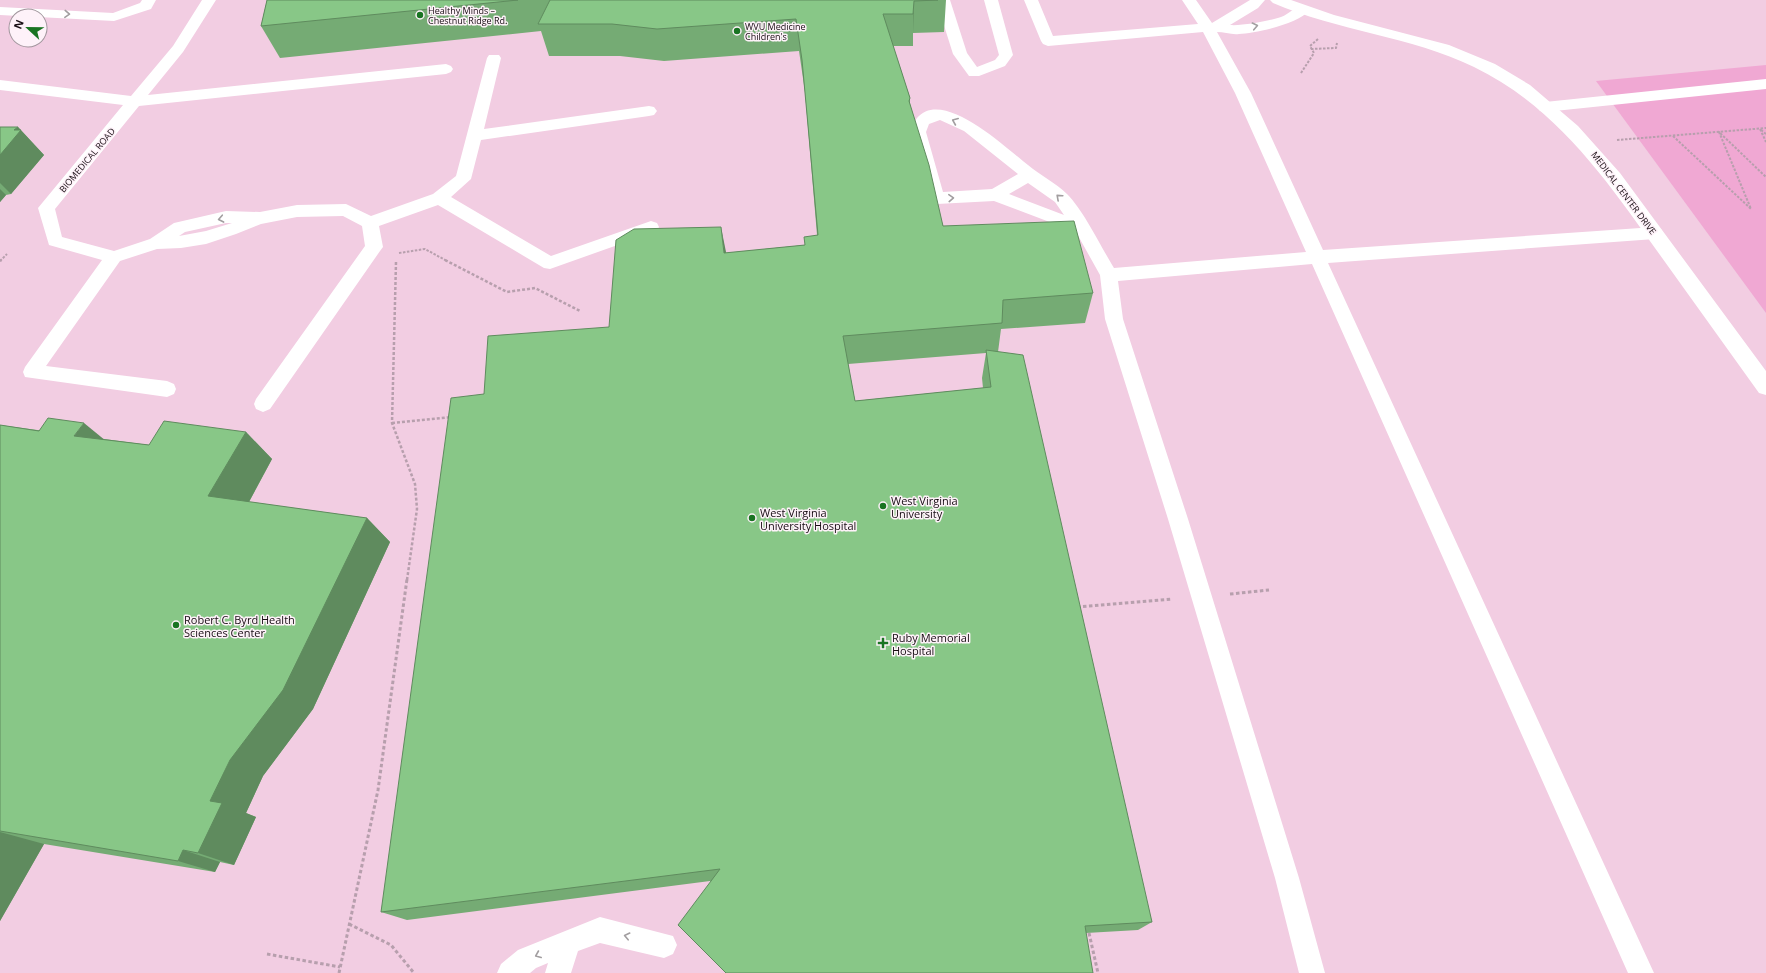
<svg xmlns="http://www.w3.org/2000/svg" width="1766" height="973" viewBox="0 0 1766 973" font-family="'Open Sans',sans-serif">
	<rect width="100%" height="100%" fill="#fddef0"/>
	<path fill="#f2cde2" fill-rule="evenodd" d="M0 0H1766V973H0ZM16 16H40V40H16Z"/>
	<path fill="#f0a8d3" d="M1766 65V313L1596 81Z"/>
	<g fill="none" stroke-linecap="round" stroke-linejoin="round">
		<g stroke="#b79fad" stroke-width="2" stroke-dasharray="2.5 1.5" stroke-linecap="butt">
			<path d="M1311 49 1336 48 1337 43"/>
			<path d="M1301 73 1314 53 1310 46 1318 39"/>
			<path d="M1766 134 1760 129 1766 142"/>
			<path d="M1673 136 1751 209 1719 132 1766 177"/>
			<path d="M1617 140 1766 128"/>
			<path d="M399 253 425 249 447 261"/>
			<path d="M0 261 7 254"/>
		</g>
		<g stroke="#b79fad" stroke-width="2.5" stroke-dasharray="3 2" stroke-linecap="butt">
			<path d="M445 260 507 292 535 288 580 311"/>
			<path d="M0 261 1 260"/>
			<path d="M396 262 392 423 415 484 417 509 407 580"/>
			<path d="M392 423 451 417"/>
		</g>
		<g stroke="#b79fad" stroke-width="3" stroke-dasharray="3.5 2.5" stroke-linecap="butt">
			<path d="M1230 594 1269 590"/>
			<path d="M1077 607 1172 599"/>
			<path d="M349 924 391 945 414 973"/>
			<path d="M1089 933 1098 973"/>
			<path d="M267 954 340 967"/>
			<path d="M339 973 378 790 407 579"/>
		</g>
		<g fill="#fff" fill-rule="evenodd">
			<path d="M142 0H156L151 9 114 21 0 15V7L113 13 140 3Z"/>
			<path d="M202 0H216L183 52 148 95 446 64 451 66 453 69 451 72 446 74 139 106 55 209 62 237 114 251 150 239 174 223 226 211 260 212 297 205 346 204 371 216 433 194 456 176 487 58 489 55H499L501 58 484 129 649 106 654 107 657 111 654 115 649 116 481 140 471 179 451 197 551 256 651 221 657 223 659 227 657 231 550 269 544 268 438 205 379 226 383 247 380 251 270 409 263 412 256 409 254 404 256 399 365 246 362 226 343 216 297 217 261 224 236 234 206 244 181 248 157 249 120 261 46 366 167 381 174 384 176 389 174 394 167 397 25 377 23 372 25 367 102 260 49 245 38 208 123 105 0 90V80L131 96 173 46ZM226 223H232L206 231 179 236 185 232Z"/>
			<path d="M936 0H950L967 53 977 67 995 60 999 55 984 0H998L1013 55 1005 66 979 76H969L953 54Z"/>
			<path d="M1024 0H1038L1053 36 1198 24 1182 0H1196L1212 23 1250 0H1265L1258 8 1230 25C1243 26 1269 21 1281 17 1291 13 1296 4 1307 7L1309 10C1300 24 1255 33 1239 34 1232 35 1224 32 1217 32L1251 93 1323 250 1655 227 1661 229 1663 233 1661 237 1655 239 1328 263 1654 973H1628L1312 264 1118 281 1123 319 1188 519 1299 878 1325 973H1299L1275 878 1168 519 1105 319 1100 275 1076 232 994 201 937 204 931 202 910 132C912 128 914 122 917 118 943 87 1007 149 1028 165 1040 175 1056 183 1067 194 1084 211 1101 247 1114 268L1306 252 1235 93 1203 32 1048 46 1043 44 1041 41ZM940 120 964 131 1018 174 992 189 943 192 926 132 929 124ZM1028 183 1055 202 1064 215 1009 194Z"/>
			<path d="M1766 79V89L1545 112 1540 111 1537 107 1540 103 1545 102Z"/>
			<path d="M600 917 673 936 677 945 673 954 664 958 600 943 578 951 571 973H545L548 963 536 968 530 973H497L501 964 518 950Z"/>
		</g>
		<path fill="#fff" fill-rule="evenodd" d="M1270 0H1291L1334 15 1449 45 1495 64 1530 85 1578 126 1620 173 1766 371V395L1759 393C1726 347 1693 301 1660 255 1608 182 1557 107 1474 67 1410 36 1338 31 1273 3Z"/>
	</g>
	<g fill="#75ab74" fill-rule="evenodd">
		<path d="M267 0H946L944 32 913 33V46H893L910 98V104L943 226 1093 293 1085 323 1001 329 998 352 1152 922 1138 930 1086 933 710 881 407 920 381 912 484 394 609 327 726 253 805 245 817 235 805 92 799 51 664 61 620 56H549L541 31 280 58 261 26ZM986 353 982 378 983 388 855 401 848 364Z"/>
		<path d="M0 127H18L44 155 11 194 6 195 0 202Z"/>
		<path d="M0 425 149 445 246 432 272 459 249 502 367 518 390 542 313 709 263 776 246 813 256 817 234 865 220 862 215 872 44 844 0 921Z"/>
	</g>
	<g fill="#5f8b5e">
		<path d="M914 1 913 33V46V14Z"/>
		<path d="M18 127 44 155 11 194 0 183V155L14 130Z"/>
		<path d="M0 189 6 195 0 202Z"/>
		<path d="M721 227 727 257 724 253Z"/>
		<path d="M84 423 117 450 74 436Z"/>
		<path d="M246 432 272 459 238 522 208 496Z"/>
		<path d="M367 518 390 542 313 709 263 776 246 813 256 817 234 865 198 853 210 801 230 760Z"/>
		<path d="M0 832 44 844 0 921Z"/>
		<path d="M183 850 220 862 215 872 178 861Z"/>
	</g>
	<g fill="#88c787" stroke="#5f8b5e">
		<path d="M267 0H518L261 26Z"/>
		<path d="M550 0H938L914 1 913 14H883L910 98 909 101 929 165 943 226 1074 221 1093 293 1003 300 1002 323 843 336 855 401 991 387 986 350 1023 355 1152 922 1085 926 1093 973H726L678 925 720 869 381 912 451 398 484 394 488 336 609 327 616 240 634 229 721 227 724 253 805 245 804 237 818 235 802 60 796 19 657 29 612 24H538Z"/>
		<path d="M0 127H18L14 130H21L0 155Z"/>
		<path d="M48 418 84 423 74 436 149 445 164 421 246 432 208 496 367 518 283 690 230 760 210 801 222 803 198 853 183 850 178 861 0 831V425L39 431Z"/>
	</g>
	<defs><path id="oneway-chevron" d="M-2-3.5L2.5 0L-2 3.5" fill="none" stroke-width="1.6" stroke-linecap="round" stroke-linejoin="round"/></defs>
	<g stroke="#a29ea0">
		<use href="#oneway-chevron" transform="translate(67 14) rotate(3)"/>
		<use href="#oneway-chevron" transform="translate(1255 26) rotate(-12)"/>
		<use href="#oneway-chevron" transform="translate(955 121) rotate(-157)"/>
		<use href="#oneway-chevron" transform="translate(1059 197) rotate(-138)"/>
		<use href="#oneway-chevron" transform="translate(951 198) rotate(-3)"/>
		<use href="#oneway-chevron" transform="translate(221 219) rotate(169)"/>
		<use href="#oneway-chevron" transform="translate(627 936) rotate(-167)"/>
		<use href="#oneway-chevron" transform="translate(538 955) rotate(157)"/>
	</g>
	<g fill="#197422" stroke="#fef2f9" stroke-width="1.5">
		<circle cx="420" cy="15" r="4"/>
		<circle cx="737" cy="31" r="4"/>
		<circle cx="883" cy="506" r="4"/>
		<circle cx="752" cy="518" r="4"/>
		<circle cx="176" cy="625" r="4"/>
		<path d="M881 637h4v4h4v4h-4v4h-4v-4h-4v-4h4z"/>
	</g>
	<g text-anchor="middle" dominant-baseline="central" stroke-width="3" stroke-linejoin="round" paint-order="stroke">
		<g font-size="9" fill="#160c12" stroke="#fef2f9" text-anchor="start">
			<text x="428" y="10">Healthy Minds –<tspan x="428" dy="10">Chestnut Ridge Rd.</tspan></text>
			<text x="745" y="26">WVU Medicine<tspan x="745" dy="10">Children's</tspan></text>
		</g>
		<g font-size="9" fill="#160c12" stroke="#fef2f9">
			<text transform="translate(87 160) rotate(-50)">BIOMEDICAL ROAD</text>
			<text transform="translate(1624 193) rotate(53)">MEDICAL CENTER DRIVE</text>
		</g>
		<g font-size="11" fill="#160c12" stroke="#fef2f9" text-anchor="start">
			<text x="891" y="500">West Virginia<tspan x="891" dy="13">University</tspan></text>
			<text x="760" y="512">West Virginia<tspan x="760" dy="13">University Hospital</tspan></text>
			<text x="184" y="619">Robert C. Byrd Health<tspan x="184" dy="13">Sciences Center</tspan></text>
			<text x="892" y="637">Ruby Memorial<tspan x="892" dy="13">Hospital</tspan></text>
		</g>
	</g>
	<g transform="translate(28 28) rotate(292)"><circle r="19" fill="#fef2f9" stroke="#a1969d"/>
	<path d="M0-3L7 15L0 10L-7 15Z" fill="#197422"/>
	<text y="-6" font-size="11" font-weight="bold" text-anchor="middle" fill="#160c12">N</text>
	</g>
</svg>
